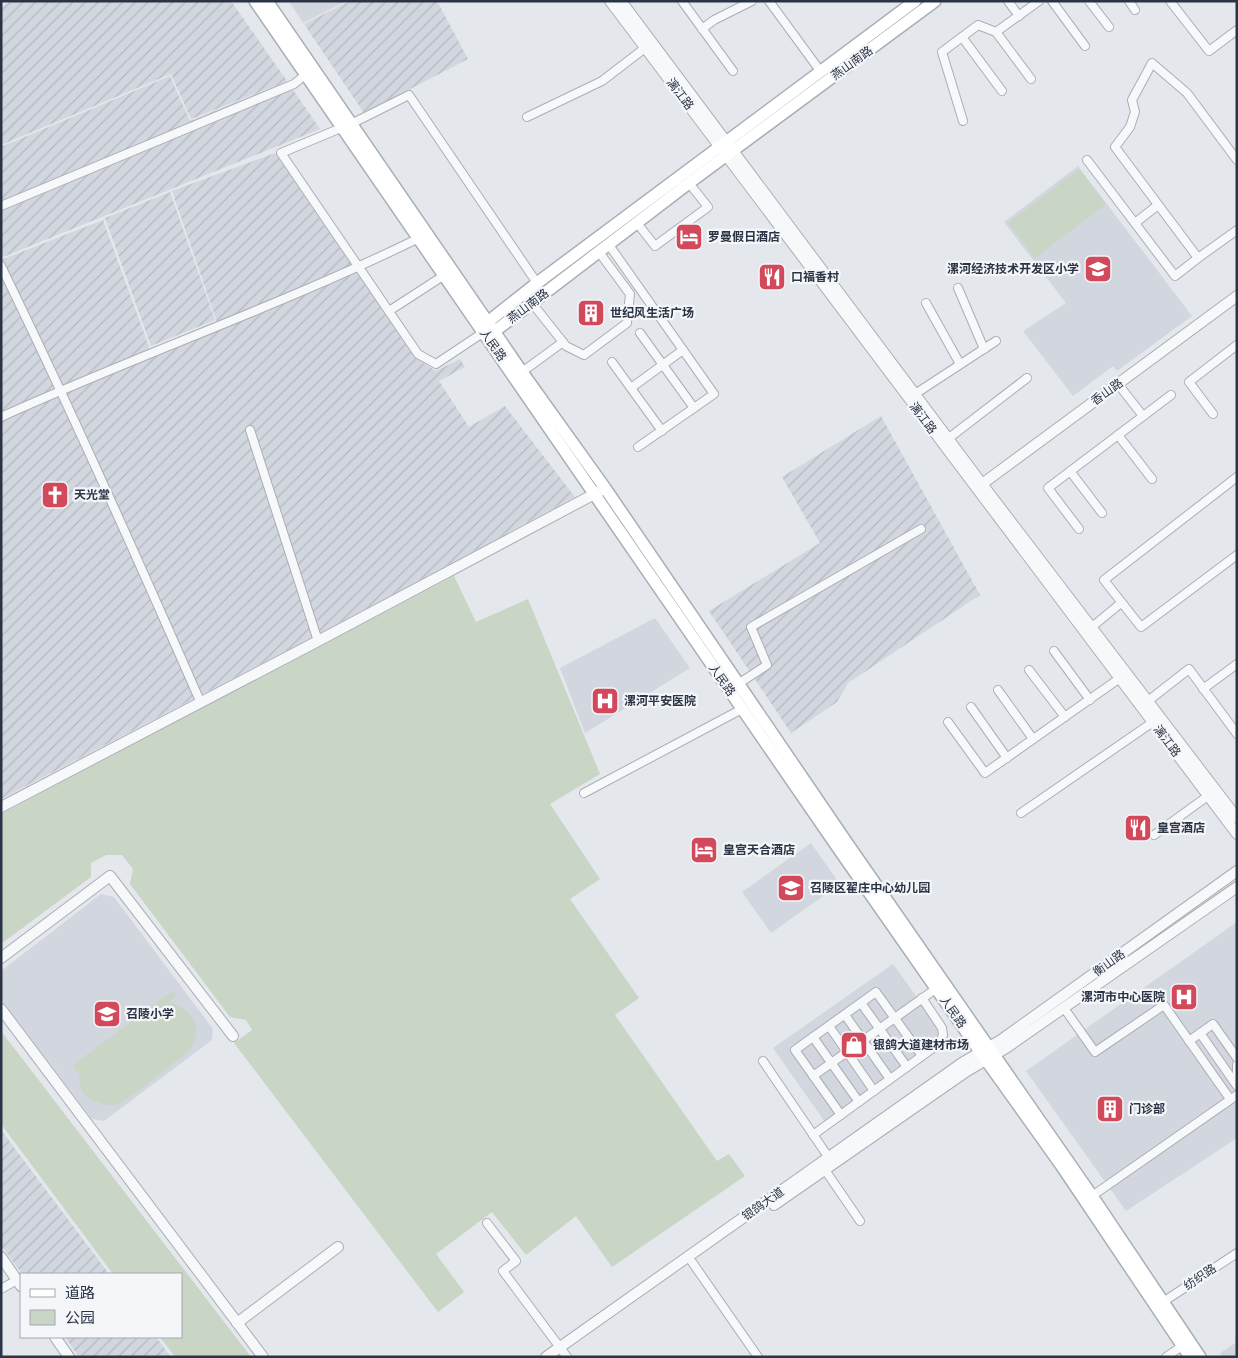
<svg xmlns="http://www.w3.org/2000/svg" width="1238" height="1358" viewBox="0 0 1238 1358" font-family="Raleway,'Noto Sans SC',sans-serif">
	<defs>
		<pattern id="industrial-furrows" width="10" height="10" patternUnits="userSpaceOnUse" patternTransform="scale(1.25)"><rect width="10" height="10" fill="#d2d6de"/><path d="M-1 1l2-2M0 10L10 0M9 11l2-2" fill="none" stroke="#b4b8c0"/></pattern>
	</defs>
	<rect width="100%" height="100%" fill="#e4e7ec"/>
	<g fill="#d2d6de">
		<path d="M289 1H347L303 23Z"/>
		<path d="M1078 166 1192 316 1117 371 1113 366 1073 396 1023 331 1066 303 1004 222Z"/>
		<path d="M655 618 690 668 585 733 560 668Z"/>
		<path d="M811 843 840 884 771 933 742 892Z"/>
		<path d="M101 894 114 897 213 1029 212 1040 104 1121 92 1119 1 999V971Z"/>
		<path d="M1237 922V1138L1126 1211 1026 1071Z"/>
		<path d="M893 964 939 1028 938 1036 935 1042 825 1122 773 1048Z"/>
		<path d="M1237 1342V1357H1223L1220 1353Z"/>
	</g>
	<g fill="url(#industrial-furrows)">
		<path d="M11 1H231L287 81 191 119 171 74 1 145V7Z"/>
		<path d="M350 1H437L468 59 364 113 304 24Z"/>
		<path d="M170 76 190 121 287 81 320 129 3 257 1 253V147Z"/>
		<path d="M275 153 414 357 436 371 460 359 465 367 439 381 469 427 505 406 575 497 313 637 1 799V260L103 220 152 355 219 328 172 191Z"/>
		<path d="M170 192 215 320 151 346 105 218Z"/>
		<path d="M881 416 980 595 848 683 837 702 791 733 709 611 820 543 782 477Z"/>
		<path d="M1 1130 109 1274H22L1 1245Z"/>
		<path d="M65 1337H156L171 1357H79Z"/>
	</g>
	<g fill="#c9d6c5">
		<path d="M1079 169 1106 204 1035 258 1008 223Z"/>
		<path d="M454 576 476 622 528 599 600 774 550 804 600 879 570 899 639 998 615 1015 717 1161 729 1154 745 1176 612 1267 576 1216 526 1255 492 1212 436 1254 464 1292 438 1312 234 1043 252 1030 246 1020 230 1017 130 884 133 869 122 855H106L91 863V877L1 944V814Z"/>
		<path d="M172 991 176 996 169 1002C194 1010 205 1029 188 1052 174 1062 128 1102 115 1105 105 1106 93 1102 86 1096 79 1089 78 1079 80 1070L77 1072 73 1065Z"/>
		<path d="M1 1031 251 1357H175L160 1337H181V1274H113L1 1124Z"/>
	</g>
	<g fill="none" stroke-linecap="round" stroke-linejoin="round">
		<g stroke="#a9aeb7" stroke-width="10">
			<g id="minor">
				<path d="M682 1 733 71"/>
				<path d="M769 1 821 72"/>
				<path d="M1008 1 1019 16"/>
				<path d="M1052 1 1085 46"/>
				<path d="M1089 1 1109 27"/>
				<path d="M1129 1 1135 10"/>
				<path d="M1170 1 1209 51 1237 30"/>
				<path d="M702 29 714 20 752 1"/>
				<path d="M996 32 1031 79"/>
				<path d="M962 37 1002 91"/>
				<path d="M527 117 602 81 645 48"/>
				<path d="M963 121 942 52 978 25 996 32 1039 1"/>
				<path d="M351 124 409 95 537 283"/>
				<path d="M341 128 281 153 418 354 436 364 484 332"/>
				<path d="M1087 160 1175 276 1198 258"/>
				<path d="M1237 160 1187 93 1152 63 1132 100 1135 112 1130 127 1115 147 1198 258 1237 230"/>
				<path d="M1 206 294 84 305 75"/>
				<path d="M637 223 655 246 708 207 689 183"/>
				<path d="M1135 223 1158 205"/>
				<path d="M609 245 714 394 638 447"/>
				<path d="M1 266C71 409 136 555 200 701"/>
				<path d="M958 288 984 349"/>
				<path d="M532 303 566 346 584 355 627 323 630 294 599 252"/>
				<path d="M926 303 960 364"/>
				<path d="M389 311 443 276"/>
				<path d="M640 333 694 408"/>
				<path d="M612 362 662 431"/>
				<path d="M522 372 563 342"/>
				<path d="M1118 384 1143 416"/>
				<path d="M631 388 683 350"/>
				<path d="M912 396 996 341"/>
				<path d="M1213 414 1189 382 1237 345"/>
				<path d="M1 417C138 355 282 305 417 239"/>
				<path d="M250 430 318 641"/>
				<path d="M1118 435 1152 479"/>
				<path d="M949 438 1027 378"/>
				<path d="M1070 471 1102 513"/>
				<path d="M1237 477 1104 580 1141 627 1237 555"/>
				<path d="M1079 529 1048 488 1171 395"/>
				<path d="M1087 631 1121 603"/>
				<path d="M1054 651 1090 700"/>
				<path d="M1029 670 1065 717"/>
				<path d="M738 684 767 665 751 627 921 529"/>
				<path d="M1203 689 1237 664"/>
				<path d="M998 690 1033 739"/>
				<path d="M1148 701 1189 669 1237 734"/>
				<path d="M971 707 1007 758"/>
				<path d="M948 722 985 773 1120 678"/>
				<path d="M584 793 742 709"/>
				<path d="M1021 813 1153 722"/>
				<path d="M1154 835 1212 793"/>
				<path d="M861 1003 907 1067"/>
				<path d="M1064 1008 1095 1052 1164 1005 1230 1099"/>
				<path d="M845 1015 890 1079"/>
				<path d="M829 1026 874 1091"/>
				<path d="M1200 1033 1237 1086"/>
				<path d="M813 1037 859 1102"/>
				<path d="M1189 1041 1213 1024 1237 1058"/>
				<path d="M763 1061 829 1158"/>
				<path d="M1237 1065V1075"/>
				<path d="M813 1076 937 988"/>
				<path d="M841 1115 795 1050 876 992 922 1056"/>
				<path d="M813 1135 940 1043 943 1035 942 1028 922 998"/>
				<path d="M823 1167 860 1221"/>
				<path d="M1092 1196 1237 1095"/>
				<path d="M487 1223 516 1261 503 1271 567 1357"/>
				<path d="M692 1262 758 1357"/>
				<path d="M1 1289 17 1280"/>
				<path d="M1163 1302 1237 1253"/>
				<path d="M1166 1357 1182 1346"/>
			</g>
		</g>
		<g stroke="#a9aeb7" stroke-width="12">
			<g id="tertiary">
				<path d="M610 1 1237 834"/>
				<path d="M621 1 982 484 1237 818"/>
				<path d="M978 487 1237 296"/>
				<path d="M1 807 318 641 600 491"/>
				<path d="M1 958 110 876 233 1036"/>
				<path d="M1 1009 263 1357"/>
				<path d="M774 1205 967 1071 1006 1048 1237 887"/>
				<path d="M1 1257 21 1286"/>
				<path d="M237 1323 338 1247"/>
				<path d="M55 1337 69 1357"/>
				<path d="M546 1357 962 1063 1001 1040 1237 871"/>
			</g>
		</g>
		<g stroke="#a9aeb7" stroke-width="14">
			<g id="secondary">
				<path d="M255 1 838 848 986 1060 1061 1165 1190 1357"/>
				<path d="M267 1 522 372 605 488 847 843 1092 1196 1200 1357"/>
				<path d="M485 328 489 321 537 283 915 1"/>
				<path d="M488 332 495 331 689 183 935 1"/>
			</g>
		</g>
		<use href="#minor" stroke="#f7f8fa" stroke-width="8"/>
		<use href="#tertiary" stroke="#f7f8fa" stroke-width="10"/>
		<use href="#secondary" stroke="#fff" stroke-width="11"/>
	</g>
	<defs>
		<g id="hotel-square" transform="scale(1.4375)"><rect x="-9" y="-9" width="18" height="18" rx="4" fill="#d1495b" stroke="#f4f6f9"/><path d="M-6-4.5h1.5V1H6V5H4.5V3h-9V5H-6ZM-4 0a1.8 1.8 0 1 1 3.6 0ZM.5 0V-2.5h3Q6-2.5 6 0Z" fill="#fff"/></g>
		<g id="school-square" transform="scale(1.4375)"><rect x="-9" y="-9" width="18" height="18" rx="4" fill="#d1495b" stroke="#f4f6f9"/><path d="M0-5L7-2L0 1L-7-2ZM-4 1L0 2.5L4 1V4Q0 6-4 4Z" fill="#fff"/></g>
		<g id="restaurant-square" transform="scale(1.4375)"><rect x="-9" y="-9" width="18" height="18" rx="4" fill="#d1495b" stroke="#f4f6f9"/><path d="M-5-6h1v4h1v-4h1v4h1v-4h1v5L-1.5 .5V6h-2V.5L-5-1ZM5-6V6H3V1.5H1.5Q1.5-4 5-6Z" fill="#fff"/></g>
		<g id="building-square" transform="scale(1.4375)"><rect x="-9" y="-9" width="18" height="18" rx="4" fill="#d1495b" stroke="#f4f6f9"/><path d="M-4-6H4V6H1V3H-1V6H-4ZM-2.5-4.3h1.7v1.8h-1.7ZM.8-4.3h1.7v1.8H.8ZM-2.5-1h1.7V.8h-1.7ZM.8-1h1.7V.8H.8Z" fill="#fff"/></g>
		<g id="church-square" transform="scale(1.4375)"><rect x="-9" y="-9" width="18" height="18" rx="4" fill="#d1495b" stroke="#f4f6f9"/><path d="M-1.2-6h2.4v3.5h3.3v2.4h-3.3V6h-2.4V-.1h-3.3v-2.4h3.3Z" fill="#fff"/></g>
		<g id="hospital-square" transform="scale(1.4375)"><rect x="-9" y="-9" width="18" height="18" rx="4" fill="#d1495b" stroke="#f4f6f9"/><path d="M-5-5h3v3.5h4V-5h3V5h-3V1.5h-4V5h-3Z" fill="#fff"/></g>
		<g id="shop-square" transform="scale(1.4375)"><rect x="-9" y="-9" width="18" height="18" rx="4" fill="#d1495b" stroke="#f4f6f9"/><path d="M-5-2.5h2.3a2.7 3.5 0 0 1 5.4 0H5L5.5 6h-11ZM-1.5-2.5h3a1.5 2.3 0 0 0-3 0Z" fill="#fff"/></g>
	</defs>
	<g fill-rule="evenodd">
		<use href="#hotel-square" x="689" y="237"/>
		<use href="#school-square" x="1098" y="269"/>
		<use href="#restaurant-square" x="772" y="277"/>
		<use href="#building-square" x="591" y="313"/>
		<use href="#church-square" x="55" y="495"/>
		<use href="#hospital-square" x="605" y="701"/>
		<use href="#restaurant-square" x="1138" y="828"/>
		<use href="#hotel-square" x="704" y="850"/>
		<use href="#school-square" x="791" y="888"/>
		<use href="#hospital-square" x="1184" y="997"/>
		<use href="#school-square" x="107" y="1014"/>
		<use href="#shop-square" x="854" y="1045"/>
		<use href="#building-square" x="1110" y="1109"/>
	</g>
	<g text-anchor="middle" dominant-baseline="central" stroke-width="4.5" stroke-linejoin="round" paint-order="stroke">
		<g font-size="12" fill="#2b3445" stroke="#f4f6f9">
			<text transform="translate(852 63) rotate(-36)">燕山南路</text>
			<text transform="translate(680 94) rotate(53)">漓江路</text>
			<text transform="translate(528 306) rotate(-37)">燕山南路</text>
			<text transform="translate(493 345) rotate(55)">人民路</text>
			<text transform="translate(1107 392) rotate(-36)">香山路</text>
			<text transform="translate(923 418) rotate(53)">漓江路</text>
			<text transform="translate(722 680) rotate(55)">人民路</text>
			<text transform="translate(1167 741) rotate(53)">漓江路</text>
			<text transform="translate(1109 963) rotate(-36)">衡山路</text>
			<text transform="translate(953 1012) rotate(55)">人民路</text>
			<text transform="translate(763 1204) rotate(-35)">银鸽大道</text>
			<text transform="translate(1200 1277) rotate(-34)">纺织路</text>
		</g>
		<g font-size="12" font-weight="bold" fill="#2b3445" stroke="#f4f6f9" text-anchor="start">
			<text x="708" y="237">罗曼假日酒店</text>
			<text x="1079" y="269" text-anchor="end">漯河经济技术开发区小学</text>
			<text x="791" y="277">口福香村</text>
			<text x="610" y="313">世纪风生活广场</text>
			<text x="74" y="495">天光堂</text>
			<text x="624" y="701">漯河平安医院</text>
			<text x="1157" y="828">皇宫酒店</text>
			<text x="723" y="850">皇宫天合酒店</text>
			<text x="810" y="888">召陵区翟庄中心幼儿园</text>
			<text x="1165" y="997" text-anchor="end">漯河市中心医院</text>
			<text x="126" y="1014">召陵小学</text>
			<text x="873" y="1045">银鸽大道建材市场</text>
			<text x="1129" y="1109">门诊部</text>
		</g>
	</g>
	<rect width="1238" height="1358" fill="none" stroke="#2b3445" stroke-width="5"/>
	<rect x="20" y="1273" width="162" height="65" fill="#f4f6f9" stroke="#a4a8b1"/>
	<rect x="30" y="1289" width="25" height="8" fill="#ffffff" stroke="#a4a8b1"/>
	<text x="65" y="1298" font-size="15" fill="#2b3445">道路</text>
	<rect x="30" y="1310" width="25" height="15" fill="#c9d6c5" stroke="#a4a8b1"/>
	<text x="65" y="1323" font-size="15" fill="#2b3445">公园</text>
</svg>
